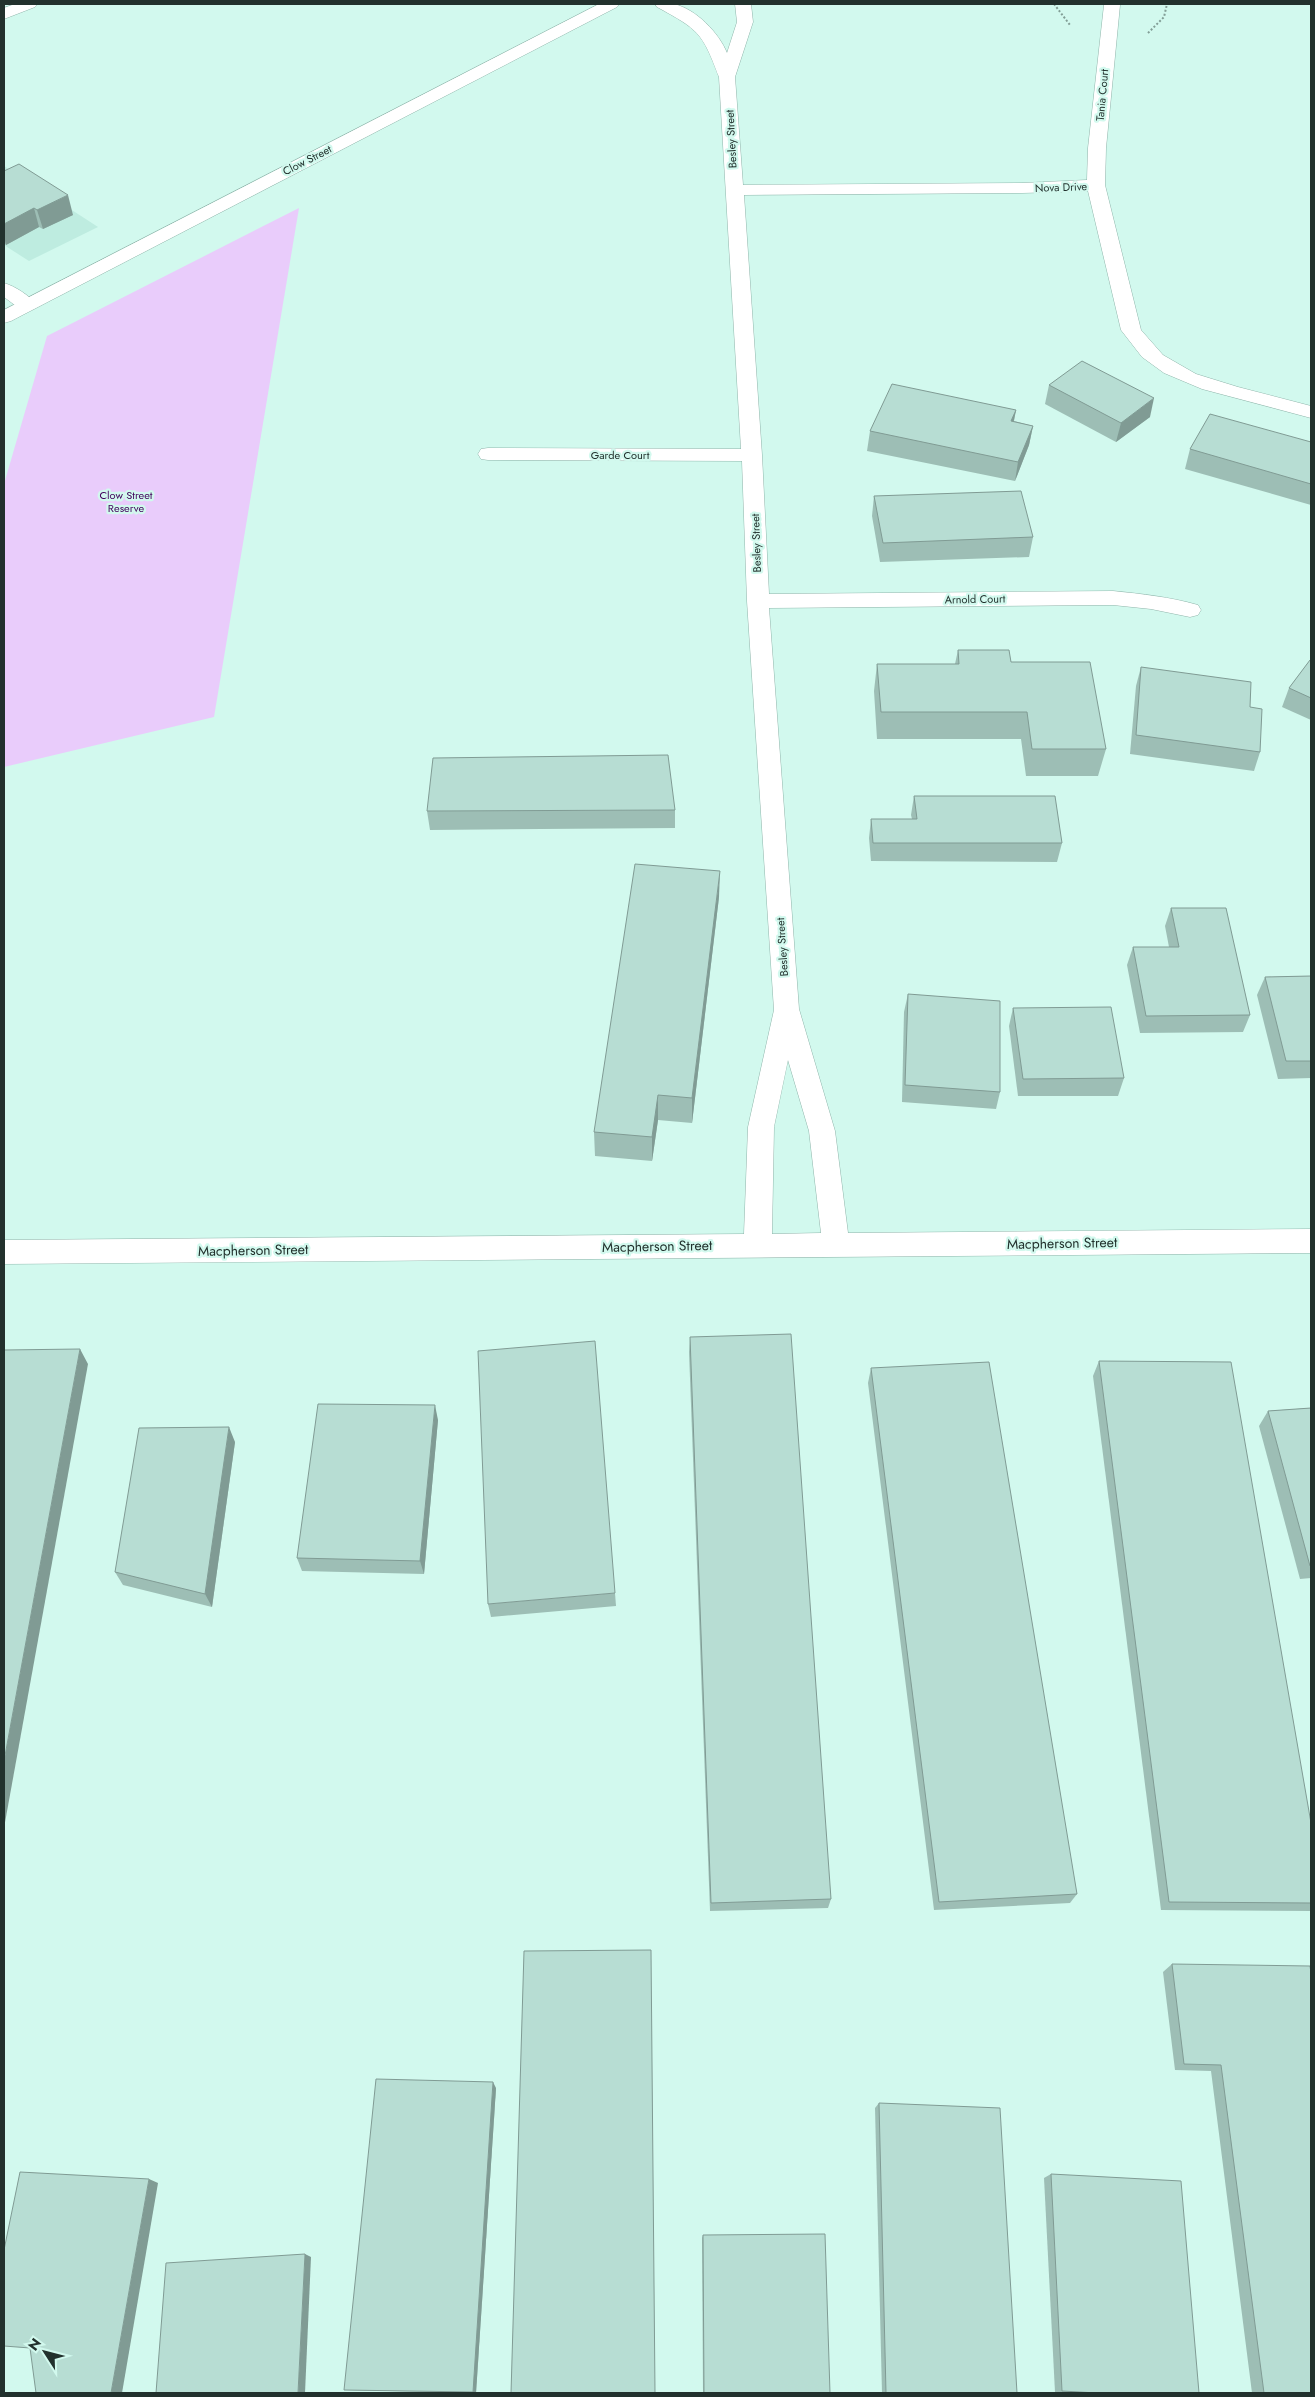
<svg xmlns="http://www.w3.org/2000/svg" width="1315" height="2397" viewBox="0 0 1315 2397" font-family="Jost,sans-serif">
	<rect width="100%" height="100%" fill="#d2f9ee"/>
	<path fill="#beece0" d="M4 166 98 227 29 261 4 245Z"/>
	<path fill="#e9ccfb" d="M299 208 214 717 4 767V484L47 336Z"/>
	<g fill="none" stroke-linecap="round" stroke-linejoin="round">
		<g stroke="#90b5ab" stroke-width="1">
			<g id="street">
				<path d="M15 4H37L35 7 4 19V8Z"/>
				<path d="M655 4C660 4 669 2 674 4 696 9 719 33 727 53L737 22 735 4H751L753 22 735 77 743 185 1022 183 1087 180 1088 148 1104 5H1120L1106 148 1105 185 1141 330 1163 355 1196 374 1238 387 1311 406V418L1202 389 1164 373 1142 357 1121 330 1088 191 1022 193 744 195 762 455 769 594 1113 591C1142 594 1170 597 1198 605L1201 610 1198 615 1190 617 1151 609 1113 605 769 608 799 1009 835 1131 848 1233 1311 1229V1253L4 1264V1240L744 1234 748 1127 774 1010 747 601 742 461 488 460 481 459 478 454 481 449 488 448 741 449 719 77C702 32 699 30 657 7ZM788 1060 809 1131 821 1233 772 1234 774 1127Z"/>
				<path d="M4 283C15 286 30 296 37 305L34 309H20L4 297Z"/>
			</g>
		</g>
		<g stroke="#90b5ab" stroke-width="1">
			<path id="secondary" d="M599 4H619L617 7 11 321 4 323V310Z"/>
		</g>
		<g stroke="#829e96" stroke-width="2" stroke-dasharray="2 2" stroke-linecap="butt">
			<path d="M1054 4 1070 25"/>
			<path d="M1148 33 1164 17 1167 4"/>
		</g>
		<use href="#street" fill="#fff" fill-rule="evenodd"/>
		<use href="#secondary" fill="#fff" fill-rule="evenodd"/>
	</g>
	<g fill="#9dbeb5">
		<path d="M4 171 73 215 43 229 39 227 6 245 4 243Z"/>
		<path d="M1049 385 1150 417 1116 442 1045 404Z"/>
		<path d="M1016 410 1014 421 1033 426 1029 445 1015 481 867 451 870 431Z"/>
		<path d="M1311 442V505L1185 469 1190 449Z"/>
		<path d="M874 496 1033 537 1029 557 880 562 872 516Z"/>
		<path d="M958 650 1011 662 1106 749 1098 776H1026L1021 739H877L874 691 877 664H955Z"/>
		<path d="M1311 661V720L1282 707 1289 688Z"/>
		<path d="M1141 667 1250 707 1260 752 1254 771 1130 754 1136 686Z"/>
		<path d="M914 796 1062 843 1057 862 871 861 869 838 871 819H912L911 815Z"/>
		<path d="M675 810V828L430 830 427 811Z"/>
		<path d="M719 897 692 1123 658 1120 652 1161 595 1156 594 1132Z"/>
		<path d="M1171 908 1250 1015 1243 1032 1140 1033 1127 965 1133 947H1169L1165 926Z"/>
		<path d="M1311 976V1078L1278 1079 1257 995 1265 977Z"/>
		<path d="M908 994 1000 1092 996 1109 902 1102 904 1012Z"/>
		<path d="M1013 1008 1124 1078 1118 1096H1018L1009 1026Z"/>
		<path d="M690 1337 831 1899 828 1908 710 1911 689 1352Z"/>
		<path d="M1099 1361 1311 1823V1911L1161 1910 1093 1376Z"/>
		<path d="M871 1368 1077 1894 1070 1903 934 1910 868 1383Z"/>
		<path d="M1311 1408V1578L1300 1579 1259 1426 1268 1411Z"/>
		<path d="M438 1420 424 1574 302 1571 297 1558Z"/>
		<path d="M235 1442 212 1607 123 1585 115 1572Z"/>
		<path d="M615 1593 616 1606 491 1617 488 1604Z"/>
		<path d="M1172 1964 1311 1973V2393H1252L1211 2071 1175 2070 1163 1972Z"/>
		<path d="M496 2088 476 2393 344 2390Z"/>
		<path d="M879 2103 1017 2393H882L875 2108Z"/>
		<path d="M1051 2174 1199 2393H1081L1055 2392 1044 2178Z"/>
		<path d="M703 2235 830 2393H703L702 2238Z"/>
	</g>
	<g fill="#809b94">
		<path d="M68 195 73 215 43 229 37 210Z"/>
		<path d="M34 208 39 227 6 245 4 237V224Z"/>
		<path d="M1154 398 1150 417 1116 442 1121 423Z"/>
		<path d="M1016 410 1012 429 1011 421Z"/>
		<path d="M1033 426 1029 445 1015 481 1018 462Z"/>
		<path d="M720 871 719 897 692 1123V1098Z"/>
		<path d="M658 1095V1120L652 1161V1137Z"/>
		<path d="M80 1349 88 1364 4 1828V1761Z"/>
		<path d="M435 1405 438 1420 424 1574 420 1561Z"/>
		<path d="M229 1427 235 1442 212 1607 205 1594Z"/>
		<path d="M493 2082 496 2088 476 2393 473 2392Z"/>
		<path d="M149 2179 158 2183 122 2393H111Z"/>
		<path d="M305 2254 311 2257 305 2393H298Z"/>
	</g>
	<g fill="#b7ddd3" stroke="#809b94">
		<path d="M19 164 68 195 37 210 34 208 4 224V171Z"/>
		<path d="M1082 361 1154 398 1121 423 1049 385Z"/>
		<path d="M892 384 1016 410 1011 421 1033 426 1018 462 870 431Z"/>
		<path d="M1210 414 1311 442V484L1190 449Z"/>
		<path d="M1021 491 1033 537 883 543 874 496Z"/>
		<path d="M958 650H1009L1011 662H1090L1106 749H1032L1027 712H881L877 664H959Z"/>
		<path d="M1310 660 1311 661V698L1289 688Z"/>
		<path d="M1141 667 1251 682 1250 707 1262 709 1260 752 1136 735Z"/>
		<path d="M668 755 675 810 427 811 433 758Z"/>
		<path d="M914 796H1055L1062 843H873L871 819H917Z"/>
		<path d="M635 864 720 871 692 1098 658 1095 652 1137 594 1132Z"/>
		<path d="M1171 908H1226L1250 1015 1146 1016 1133 947H1179Z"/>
		<path d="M1311 976V1061H1286L1265 977Z"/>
		<path d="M908 994 1000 1001V1092L905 1085Z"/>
		<path d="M1111 1007 1124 1078 1023 1079 1013 1008Z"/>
		<path d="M791 1334 831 1899 711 1903 690 1337Z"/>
		<path d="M595 1341 615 1593 488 1604 478 1351Z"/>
		<path d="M80 1349 4 1761V1350Z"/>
		<path d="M1099 1361 1231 1362 1311 1823V1903L1169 1902Z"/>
		<path d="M989 1362 1077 1894 939 1902 871 1368Z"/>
		<path d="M318 1404 435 1405 420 1561 297 1558Z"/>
		<path d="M1311 1408V1566H1310L1268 1411Z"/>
		<path d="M229 1427 205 1594 115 1572 139 1428Z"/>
		<path d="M651 1950 655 2393H511L524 1951Z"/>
		<path d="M1172 1964 1310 1966 1311 1973V2393H1264L1221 2065 1184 2064Z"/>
		<path d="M376 2079 493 2082 473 2392 344 2390Z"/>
		<path d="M879 2103 1000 2108 1017 2393H886Z"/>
		<path d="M20 2172 149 2179 111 2393H36L30 2348 4 2346V2250Z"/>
		<path d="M1051 2174 1181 2181 1199 2393H1097L1062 2391Z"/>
		<path d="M825 2234 830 2393H704L703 2235Z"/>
		<path d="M305 2254 298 2393H156L166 2263Z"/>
	</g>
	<g text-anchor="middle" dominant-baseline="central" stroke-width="4.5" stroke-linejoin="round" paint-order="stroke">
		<g font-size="11" fill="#22312d" stroke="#d2f9ee">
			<text transform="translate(1102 95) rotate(-85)">Tania Court</text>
			<text transform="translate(731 139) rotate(-93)">Besley Street</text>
			<text transform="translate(307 160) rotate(-27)">Clow Street</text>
			<text transform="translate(1061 187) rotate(-2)">Nova Drive</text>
			<text x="620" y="455">Garde Court</text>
			<text transform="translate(756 543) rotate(-92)">Besley Street</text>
			<text transform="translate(975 599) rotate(-1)">Arnold Court</text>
			<text transform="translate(782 947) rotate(-94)">Besley Street</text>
		</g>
		<g font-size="11" fill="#40005a" stroke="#d2f9ee">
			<text x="126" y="495">Clow Street<tspan x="126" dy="13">Reserve</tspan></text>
		</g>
		<g font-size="14" fill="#22312d" stroke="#d2f9ee">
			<text transform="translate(1062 1243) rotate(-1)">Macpherson Street</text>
			<text transform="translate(657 1246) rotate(-1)">Macpherson Street</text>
			<text transform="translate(253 1250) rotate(-1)">Macpherson Street</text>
		</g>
	</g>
	<rect width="1315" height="2397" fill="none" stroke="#22312d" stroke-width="10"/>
	<g transform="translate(45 2352) rotate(306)" stroke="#d2f9ee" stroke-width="4" paint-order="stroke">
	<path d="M0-4L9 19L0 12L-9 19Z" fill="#22312d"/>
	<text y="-8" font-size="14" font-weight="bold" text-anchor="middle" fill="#22312d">N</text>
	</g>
</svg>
